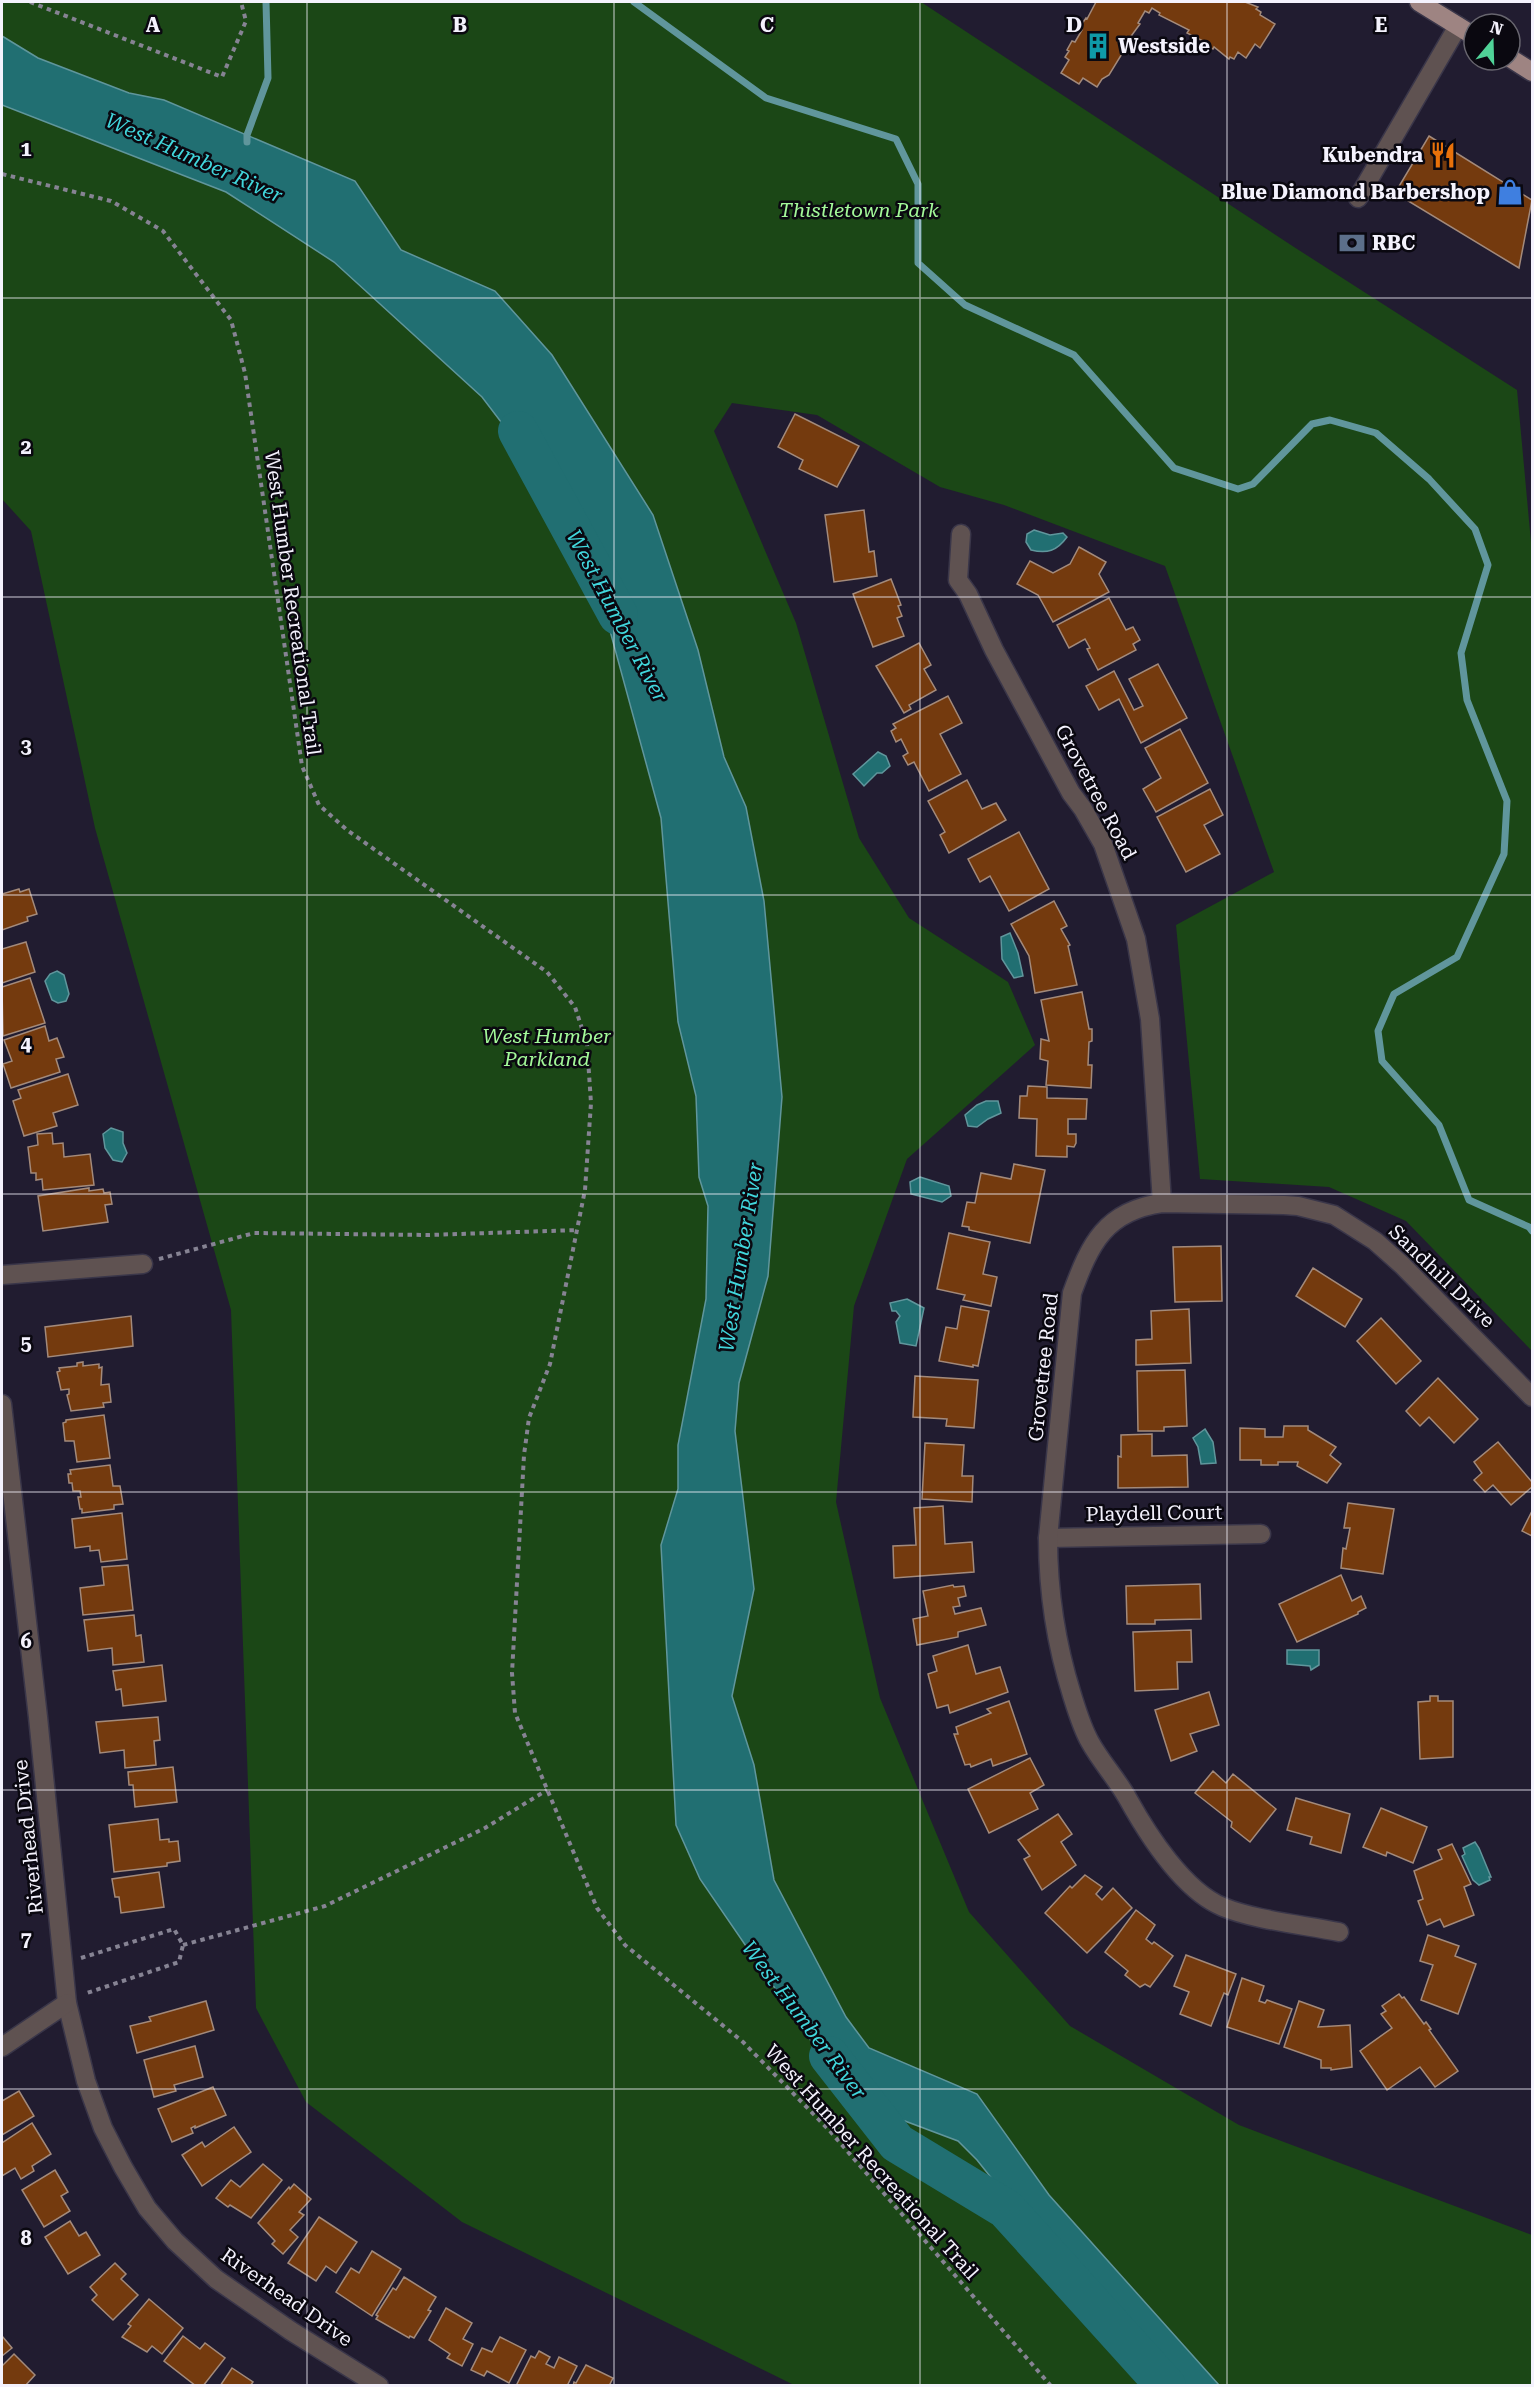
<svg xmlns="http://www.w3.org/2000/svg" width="1534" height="2387" viewBox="0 0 1534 2387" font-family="'Roboto Serif',serif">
	<rect width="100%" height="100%" fill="#211c30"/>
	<path fill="#1b4716" d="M2 2H921L1294 247 1517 390 1532 553V1351L1406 1221 1329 1187 1200 1179 1176 925 1274 872 1165 566 1004 505 940 487 817 415 732 403 714 431 796 623 859 838 909 918 1008 982 1035 1045 907 1159 854 1306 836 1502 880 1698 969 1912 1070 2026 1239 2125 1532 2235V2385H794L462 2222 306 2102 256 2008 231 1310 95 828 31 531 2 499Z"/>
	<g fill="#216f72" stroke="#60969c" stroke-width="1.5">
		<path d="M2 36 38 58 129 93 164 100 355 181 401 250 495 291 552 355 653 515 698 650 724 757 746 807 764 901 782 1097 768 1276 739 1383 735 1431 754 1589 732 1696 754 1765 774 1880 846 2017 869 2048 977 2094 1049 2195 1219 2385H1157L977 2160 958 2141 873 2109 831 2070 700 1879 676 1825 661 1545 678 1489V1445L706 1299 708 1206 699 1177 696 1096 678 1022 661 818 582 528 482 397 334 262 226 192 2 105Z"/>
		<path d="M1034 530 1050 535 1063 533 1067 537C1057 551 1047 554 1031 550L1026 542 1027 534Z"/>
		<path d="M878 752 886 756 890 766 882 773H877L864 786 853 774Z"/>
		<path d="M1010 933 1018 953 1023 976 1014 978 1002 959 1001 937Z"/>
		<path d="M57 971 64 975 69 994 66 1001 58 1003 52 1000 45 981 50 974Z"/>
		<path d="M986 1101H998L1001 1113 988 1119 977 1127 968 1126 965 1115 977 1105Z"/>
		<path d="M111 1128 123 1132V1143L127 1153 122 1162 113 1160 105 1148 103 1134Z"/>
		<path d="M920 1177 949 1186 951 1196 942 1202 911 1194 910 1182Z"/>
		<path d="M907 1299 924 1308 916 1346 900 1343 896 1322 900 1316 896 1311H892L890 1303Z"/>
		<path d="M1205 1429 1213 1442 1216 1463 1201 1464 1198 1447 1193 1438Z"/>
		<path d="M1287 1650H1319V1665L1311 1670 1310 1666 1287 1664Z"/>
		<path d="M1475 1842 1479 1848 1491 1877H1489L1490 1880 1479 1885 1473 1880 1462 1856 1465 1854 1463 1848Z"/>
	</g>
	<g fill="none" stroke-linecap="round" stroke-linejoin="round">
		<g stroke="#60969c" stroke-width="7">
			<path d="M634 2 766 98 896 139 918 184V263L965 305 1074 355 1174 468 1238 489 1253 484 1312 424 1330 420 1376 433 1429 479 1475 529 1488 565 1461 653 1467 700 1507 801 1504 854 1457 957 1394 994 1378 1031 1382 1061 1439 1125 1469 1200 1529 1227 1532 1231"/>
			<path d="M247 142V135L268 78 266 2"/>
		</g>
		<g stroke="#216f72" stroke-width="40">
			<path d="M518 431 618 615"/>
			<path d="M829 2056 897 2143 1006 2209 1166 2386"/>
		</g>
	</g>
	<g fill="#743a0e" stroke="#a38a7b" stroke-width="1.5">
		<path d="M1096 2H1245L1258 7 1256 9 1261 12 1260 15 1275 24 1260 48 1255 44 1246 58 1238 52 1234 59 1230 57 1229 59 1214 47 1213 49 1203 44 1205 42 1187 33 1189 30 1159 15 1160 13 1152 8 1149 13 1145 11 1138 23 1140 24 1126 43 1128 44 1109 75 1102 79 1097 87 1083 78 1079 84 1061 73 1069 60 1065 57 1069 51 1067 50 1072 41 1075 42 1082 30 1079 28 1086 18 1087 19Z"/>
		<path d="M1429 136 1532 200 1519 268 1395 193Z"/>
		<path d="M795 414 859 446 837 487 799 469 803 460 778 447Z"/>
		<path d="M864 510 869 552 874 551 877 576 834 582 825 515Z"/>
		<path d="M1079 547 1106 562 1099 574 1109 592 1053 622 1038 595 1017 584 1030 561 1053 573 1070 564Z"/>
		<path d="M891 579 901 605 898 606 902 616 897 618 904 636 873 647 853 594Z"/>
		<path d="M1109 598 1126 630 1133 627 1140 640 1133 644 1136 650 1098 670 1087 649 1090 648 1085 639 1069 648 1057 625Z"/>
		<path d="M919 643 931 665 924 669 936 690 909 705 911 709 904 713 876 666Z"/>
		<path d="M1158 664 1187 718 1141 743 1119 699 1099 710 1086 686 1114 671 1134 710 1143 706 1129 679Z"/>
		<path d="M948 696 962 723 940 734 961 774 929 791 914 762 908 765 903 756 908 753 901 739 896 742 891 731 896 728 893 724Z"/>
		<path d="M1180 729 1208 783 1156 812 1143 789 1161 778 1145 748Z"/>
		<path d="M967 780 982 809 996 803 1006 820 949 853 940 835 945 832 928 801Z"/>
		<path d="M1210 789 1223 815 1204 825 1220 854 1186 872 1157 817Z"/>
		<path d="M1019 832 1049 889 1009 911 990 876 980 882 968 859Z"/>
		<path d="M19 889 20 892 29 889 37 914 27 917 28 921 2 930V894Z"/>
		<path d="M1054 901 1067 926 1061 929 1070 945 1068 946 1077 985 1035 993 1029 956 1011 924Z"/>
		<path d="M26 942 35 972 2 983V949Z"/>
		<path d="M30 978 45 1023 3 1036 2 987Z"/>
		<path d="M1082 992 1089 1029H1092V1041L1089 1042 1088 1065H1092L1091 1088 1046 1085 1048 1061 1040 1059 1041 1039 1049 1041 1041 1000Z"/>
		<path d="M45 1026 49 1041 57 1038 64 1057 56 1059 60 1072 11 1088 3 1064 12 1061 4 1040Z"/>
		<path d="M68 1074 78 1105 53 1113 57 1126 24 1136 13 1101 21 1098 18 1090Z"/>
		<path d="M1028 1086 1047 1087V1098L1087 1099 1086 1119H1068V1134H1076V1143L1074 1147 1067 1146V1157L1036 1156 1037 1119 1019 1118 1020 1096H1027Z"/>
		<path d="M52 1133 53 1144 63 1143 64 1157 90 1154 94 1185 43 1190 42 1179 36 1180V1173H31L28 1147 38 1145 37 1134Z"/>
		<path d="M1014 1164 1045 1170 1030 1243 969 1230V1227L962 1226 967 1202 975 1203 981 1173 1011 1179Z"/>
		<path d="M89 1188V1191L103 1189 104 1193 110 1192 112 1204 105 1205 108 1222 43 1231 38 1196Z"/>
		<path d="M949 1233 990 1242 983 1274 997 1277 991 1306 963 1300 965 1295 937 1289Z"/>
		<path d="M1221 1246 1222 1301 1175 1302 1173 1247Z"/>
		<path d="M1313 1268 1362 1299 1345 1327 1296 1296Z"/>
		<path d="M961 1306 989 1311 978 1366 973 1365V1367L939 1361 946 1327 957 1329Z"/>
		<path d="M1189 1309 1191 1363 1136 1365V1340L1152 1339 1151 1311Z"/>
		<path d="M131 1316 133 1346 48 1357 45 1327Z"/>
		<path d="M1381 1318 1421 1361 1396 1384 1357 1341Z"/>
		<path d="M83 1362V1366L99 1364V1368L102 1367 101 1385 109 1384 111 1402 103 1403 104 1407 71 1411 67 1395 69 1394V1389L61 1390 57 1372 60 1371 59 1368 77 1366V1363Z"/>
		<path d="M1185 1370 1187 1426 1164 1427V1431H1138L1137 1371Z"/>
		<path d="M915 1376 978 1380 974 1428 946 1426 947 1419 913 1417Z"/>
		<path d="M1438 1378 1478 1419 1454 1443 1429 1417 1420 1426 1406 1411Z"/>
		<path d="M104 1415 110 1458 77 1462 74 1441H65L63 1423 66 1422V1420Z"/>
		<path d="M1284 1426H1308V1430L1336 1447 1330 1455 1341 1464 1327 1483 1297 1466 1298 1462H1278V1465H1261V1460H1240V1428L1265 1429V1437H1283Z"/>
		<path d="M1152 1434V1456L1187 1455 1188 1487 1118 1488V1456L1121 1457V1435Z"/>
		<path d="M1498 1442 1532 1482V1487L1511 1505 1493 1485 1485 1492 1474 1480 1482 1473 1474 1462Z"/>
		<path d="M925 1443 964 1445 962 1476H973L972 1502 922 1499Z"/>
		<path d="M110 1465 113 1486H120L123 1504 114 1505V1509L82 1513V1509H80L78 1497H81L80 1491H73L72 1483H69L68 1474H71L70 1470Z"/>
		<path d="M1348 1503 1394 1509 1383 1574 1341 1568 1343 1548 1346 1549 1350 1528H1344Z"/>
		<path d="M943 1506 945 1544 972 1542 974 1572 894 1578 893 1546 916 1545 914 1508Z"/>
		<path d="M1532 1511V1536L1522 1531Z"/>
		<path d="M122 1513 127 1559 101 1562 99 1550 90 1551V1546L75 1548 72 1519Z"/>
		<path d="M128 1565 133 1610 83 1615 80 1588 104 1585 102 1567Z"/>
		<path d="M1341 1575 1352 1601 1361 1596 1366 1608 1358 1612V1614L1297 1642 1279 1604Z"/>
		<path d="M1200 1584 1201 1619 1155 1620V1624H1127L1126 1586Z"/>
		<path d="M953 1585 954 1587 964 1586 966 1596 958 1598 960 1606 953 1607 955 1614 981 1608 986 1625 958 1632V1637L917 1645 913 1619 928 1616 923 1591Z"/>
		<path d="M134 1615 136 1636 141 1635 144 1662 113 1665 112 1648 88 1651 84 1620Z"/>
		<path d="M1191 1630 1192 1662H1177L1178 1689 1135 1691 1133 1632Z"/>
		<path d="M968 1645 976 1674 1000 1667 1008 1692 950 1713 948 1705 937 1708 928 1674 937 1671 933 1656Z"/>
		<path d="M162 1665 166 1701 123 1706 121 1689 116 1690 113 1671Z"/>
		<path d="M1209 1692 1219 1725 1190 1734 1197 1751 1171 1761 1155 1710Z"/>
		<path d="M1430 1696H1438V1701H1453V1757L1420 1759 1418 1702 1430 1701Z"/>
		<path d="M1009 1701 1027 1754 993 1766 991 1759 971 1767 970 1764 965 1765 954 1734H958L956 1727 991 1713 987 1709Z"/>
		<path d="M158 1717 160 1740 154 1741 156 1765 125 1768 124 1750 100 1753 96 1722Z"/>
		<path d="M1030 1758 1044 1785 1030 1793 1038 1809 989 1833 968 1789Z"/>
		<path d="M173 1767 177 1802 135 1807 133 1785H129L128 1772Z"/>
		<path d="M1213 1771 1226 1783 1233 1774 1276 1809 1250 1842 1231 1827 1232 1822 1195 1793Z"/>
		<path d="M1296 1798 1350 1814 1341 1853 1310 1844 1312 1837 1287 1830Z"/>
		<path d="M1381 1808 1427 1827 1413 1863 1387 1852 1386 1856 1363 1847Z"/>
		<path d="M1058 1814 1072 1834 1061 1842 1076 1865 1042 1890 1024 1859 1030 1856 1018 1840Z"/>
		<path d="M158 1819 160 1840 169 1839V1842L178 1841 180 1861 167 1863V1866L114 1872 109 1825Z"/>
		<path d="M1452 1844 1471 1884 1464 1887 1474 1915 1444 1927 1440 1919 1427 1925 1418 1901 1423 1899 1414 1871 1442 1859 1438 1850Z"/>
		<path d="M159 1872 164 1907 121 1913 119 1897H115L112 1879Z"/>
		<path d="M1085 1875 1102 1887 1096 1894 1102 1900 1113 1888 1132 1908 1087 1953 1045 1913 1070 1886 1072 1888Z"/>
		<path d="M1136 1910 1155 1925 1146 1939 1152 1944 1154 1942 1173 1956 1150 1987 1145 1984 1140 1987 1125 1975 1128 1971 1105 1952Z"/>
		<path d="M1428 1935 1459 1946 1455 1956 1476 1964 1458 2014 1421 2000 1433 1965 1420 1961Z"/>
		<path d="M1186 1955 1236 1974 1228 1995 1224 1993 1211 2026 1180 2014 1189 1992 1174 1986Z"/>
		<path d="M1242 1978 1264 1986 1259 2001 1265 2003 1267 2000 1292 2009 1279 2044 1227 2027Z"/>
		<path d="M1399 1994 1402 1998 1404 1997 1424 2024 1426 2022 1431 2029 1429 2030 1458 2071 1435 2087 1420 2067 1387 2090 1360 2051 1392 2028 1381 2014 1386 2011 1382 2006Z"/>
		<path d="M206 2001 214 2030 137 2053 130 2026 151 2021 149 2017Z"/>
		<path d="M1299 2001 1324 2010 1318 2027 1350 2025 1352 2067 1331 2070V2068H1321V2060L1284 2047Z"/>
		<path d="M195 2046 203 2077 174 2085 176 2091 154 2097 144 2060Z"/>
		<path d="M213 2087 226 2115 195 2128V2126L191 2128 193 2133 172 2142 158 2109Z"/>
		<path d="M19 2091 34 2116 2 2135V2101Z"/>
		<path d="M32 2123 51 2154 32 2166 34 2171 21 2179 15 2168 2 2176V2143Z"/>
		<path d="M234 2127 251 2152 202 2186 182 2155 202 2142 205 2147Z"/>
		<path d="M263 2164 282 2180 251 2218 230 2205 228 2207 216 2198 231 2180 240 2187Z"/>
		<path d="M55 2170 68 2192 61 2196 70 2211 44 2227 22 2190Z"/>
		<path d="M294 2184 311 2199 299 2212 304 2215 290 2230 298 2237 283 2254 272 2244 275 2241 258 2223 289 2187 290 2189Z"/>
		<path d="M319 2217 357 2242 336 2273 326 2266 316 2281 288 2263Z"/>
		<path d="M70 2221 79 2236 86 2232 100 2255 68 2274 45 2237Z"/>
		<path d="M372 2251 401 2269 372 2316 336 2292 351 2268 359 2273Z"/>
		<path d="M115 2263 126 2274 121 2279 138 2295 113 2320 92 2300 97 2295 90 2287Z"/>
		<path d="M404 2277 436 2297 428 2310 431 2311 414 2338 410 2336 409 2338 376 2319 378 2316 376 2315 393 2288 396 2290Z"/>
		<path d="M149 2299 183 2328 162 2354 152 2346 147 2352 122 2337 131 2326 128 2324Z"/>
		<path d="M446 2308 472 2323 463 2339 473 2344 462 2366 447 2358 450 2354 429 2340Z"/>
		<path d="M2 2336 12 2348 2 2356Z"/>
		<path d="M183 2336 200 2349 205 2343 225 2358 203 2386H196L164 2361Z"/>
		<path d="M500 2337 526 2350 509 2383 487 2371 484 2376 471 2370 482 2348 492 2352Z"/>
		<path d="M539 2351 550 2357 546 2364 554 2368 559 2357 577 2366 567 2386H516L531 2356 535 2358Z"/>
		<path d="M14 2354 35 2375 25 2386H2V2366Z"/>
		<path d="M586 2365 613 2378 609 2386H573L574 2382 576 2383Z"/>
		<path d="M232 2368 253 2382 250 2386H220Z"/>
	</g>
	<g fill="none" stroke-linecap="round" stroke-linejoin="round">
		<g stroke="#3a3649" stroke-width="21">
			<g id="minor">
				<path d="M1358 198 1458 26"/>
				<path d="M961 534 958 580 968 594 994 650 1071 793 1083 809 1103 844 1136 939 1150 1019 1162 1203"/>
				<path d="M2 1275 143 1264"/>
				<path d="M2 1404 38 1717 67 2003 86 2081 103 2128 123 2167 147 2208 175 2241 216 2279 291 2331 379 2386"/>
				<path d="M1048 1538 1261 1534"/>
				<path d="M1339 1932C1305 1925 1254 1920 1223 1907 1184 1891 1148 1835 1128 1799 1117 1779 1101 1762 1090 1742 1082 1728 1077 1711 1072 1695 1056 1644 1048 1592 1048 1538L1072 1293C1090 1244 1105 1211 1162 1203L1284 1205 1298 1206 1334 1215 1375 1241 1402 1265 1532 1397"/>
				<path d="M2 2047 67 2003"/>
			</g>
		</g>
		<g stroke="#3a3649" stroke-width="21">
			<g id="major">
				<path d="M1419 2 1474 36"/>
				<path d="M1510 58 1532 72"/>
			</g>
		</g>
		<g stroke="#868393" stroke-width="4" stroke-dasharray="4.5 4.5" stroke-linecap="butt">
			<path d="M30 2 222 77 246 21 241 2"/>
			<path d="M2 174 111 201 163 231 231 320 245 373 302 766 319 805 347 830 547 972 575 1007 587 1044 591 1103 585 1190 550 1364 529 1418 524 1455 512 1673 515 1713 597 1908 625 1945 743 2042 829 2130 1051 2386"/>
			<path d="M159 1259 254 1233 429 1235 578 1230"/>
			<path d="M183 1945 325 1906 485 1828 547 1790"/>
			<path d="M81 1958 174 1929 183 1945 179 1962 84 1994"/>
		</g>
		<use href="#minor" stroke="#5f5251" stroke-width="18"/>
		<use href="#major" stroke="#9e8482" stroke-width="18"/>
	</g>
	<path fill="none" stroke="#f4f2fd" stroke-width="1.5" stroke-opacity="0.55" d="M307 2V2386M614 2V2386M920 2V2386M1227 2V2386M2 298H1532M2 597H1532M2 895H1532M2 1194H1532M2 1492H1532M2 1790H1532M2 2089H1532"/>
	<defs>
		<g id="building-bare" transform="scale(2.07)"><path d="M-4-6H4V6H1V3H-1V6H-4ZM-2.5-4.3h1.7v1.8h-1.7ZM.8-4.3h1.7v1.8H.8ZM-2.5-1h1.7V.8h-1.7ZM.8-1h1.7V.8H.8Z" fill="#0f9aa8" stroke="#0a0810" stroke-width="2.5" paint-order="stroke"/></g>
		<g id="restaurant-bare" transform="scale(2.07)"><path d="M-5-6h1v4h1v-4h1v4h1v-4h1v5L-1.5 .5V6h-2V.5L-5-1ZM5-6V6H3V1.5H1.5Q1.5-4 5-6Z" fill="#e8710a" stroke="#0a0810" stroke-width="2.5" paint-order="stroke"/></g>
		<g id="shop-bare" transform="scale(2.07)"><path d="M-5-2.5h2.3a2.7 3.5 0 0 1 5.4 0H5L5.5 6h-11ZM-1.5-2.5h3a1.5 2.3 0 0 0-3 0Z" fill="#3f7fe0" stroke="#0a0810" stroke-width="2.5" paint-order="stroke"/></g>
		<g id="bank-bare" transform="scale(2.07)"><path d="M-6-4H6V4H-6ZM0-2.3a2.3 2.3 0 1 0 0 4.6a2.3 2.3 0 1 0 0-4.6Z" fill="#5c6f8a" stroke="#0a0810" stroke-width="2.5" paint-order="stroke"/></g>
	</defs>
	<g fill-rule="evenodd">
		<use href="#building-bare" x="1098" y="46"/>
		<use href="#restaurant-bare" x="1443" y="155"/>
		<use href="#shop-bare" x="1510" y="192"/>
		<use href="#bank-bare" x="1352" y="243"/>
	</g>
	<g text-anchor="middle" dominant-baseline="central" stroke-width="5" stroke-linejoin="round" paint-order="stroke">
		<g font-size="20" font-weight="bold" fill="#f4f2fd" stroke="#0a0810" text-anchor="start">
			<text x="1118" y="46">Westside</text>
			<text x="1423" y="155" text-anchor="end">Kubendra</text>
			<text x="1490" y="192" text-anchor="end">Blue Diamond Barbershop</text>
			<text x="1372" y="243">RBC</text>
		</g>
		<g font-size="20" font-style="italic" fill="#a3f999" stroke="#0a0810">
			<text x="859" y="210">Thistletown Park</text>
			<text x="547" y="1036">West Humber<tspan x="547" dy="23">Parkland</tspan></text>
		</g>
		<g font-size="20" fill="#f4f2fd" stroke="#0a0810">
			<text transform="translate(293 603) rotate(82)">West Humber Recreational Trail</text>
			<text transform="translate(1096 792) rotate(62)">Grovetree Road</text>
			<text transform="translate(1442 1276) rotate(44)">Sandhill Drive</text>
			<text transform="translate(1043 1367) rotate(-84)">Grovetree Road</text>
			<text transform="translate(1154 1513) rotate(-1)">Playdell Court</text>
			<text transform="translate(28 1837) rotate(-96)">Riverhead Drive</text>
			<text transform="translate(872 2162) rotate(48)">West Humber Recreational Trail</text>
			<text transform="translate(287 2297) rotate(35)">Riverhead Drive</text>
		</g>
		<g font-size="21" font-style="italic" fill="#41d6dc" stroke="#0a0810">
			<text transform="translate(194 158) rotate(24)">West Humber River</text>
			<text transform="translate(617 616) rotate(62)">West Humber River</text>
			<text transform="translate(741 1257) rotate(-81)">West Humber River</text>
			<text transform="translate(804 2020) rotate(53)">West Humber River</text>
		</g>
	</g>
	<g font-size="20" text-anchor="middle" font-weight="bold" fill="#f4f2fd" stroke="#0a0810" stroke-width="5" stroke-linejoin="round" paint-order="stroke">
		<text x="153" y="32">A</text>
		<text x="460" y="32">B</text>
		<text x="767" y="32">C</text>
		<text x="1074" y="32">D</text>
		<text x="1381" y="32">E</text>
		<text x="26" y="156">1</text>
		<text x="26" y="454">2</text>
		<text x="26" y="753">3</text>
		<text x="26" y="1051">4</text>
		<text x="26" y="1350">5</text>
		<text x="26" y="1648">6</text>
		<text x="26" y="1946">7</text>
		<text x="26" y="2245">8</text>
	</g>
	<rect width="1534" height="2387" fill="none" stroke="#f4f2fd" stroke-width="6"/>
	<g transform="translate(1492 42) rotate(19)"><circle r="28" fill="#0a0810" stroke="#68666f" stroke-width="1.5"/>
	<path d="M0-4.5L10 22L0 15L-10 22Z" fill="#50d398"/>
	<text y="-9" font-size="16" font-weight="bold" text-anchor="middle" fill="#f4f2fd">N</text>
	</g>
</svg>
